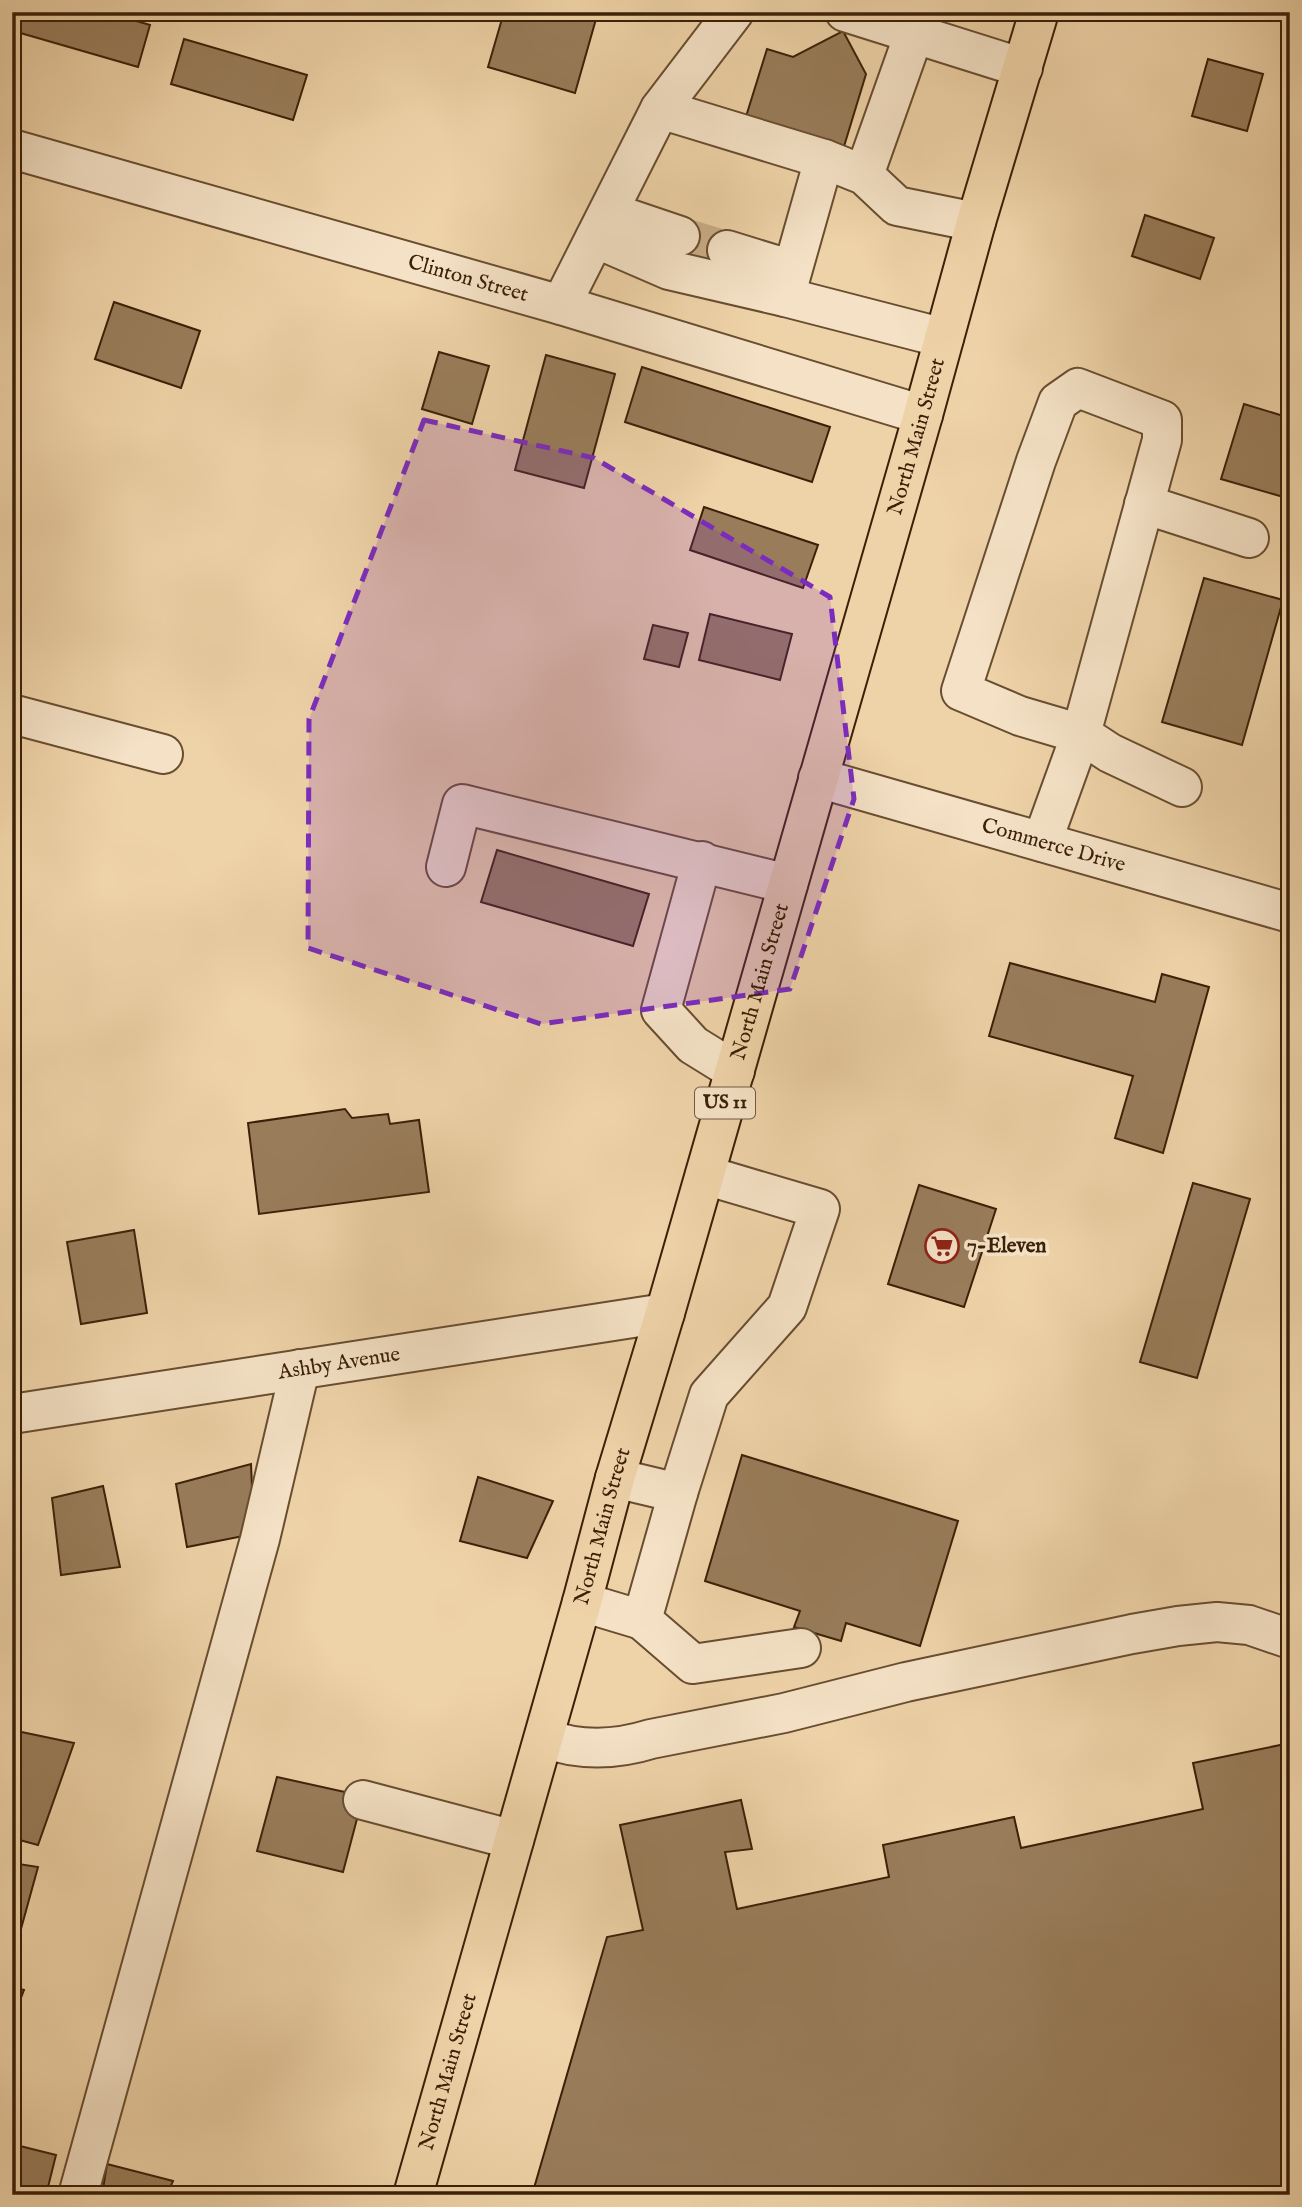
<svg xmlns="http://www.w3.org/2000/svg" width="1302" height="2207" viewBox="0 0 1302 2207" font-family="'IM FELL English',serif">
	<rect width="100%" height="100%" fill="#efd3a8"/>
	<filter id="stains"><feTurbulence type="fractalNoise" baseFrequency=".00286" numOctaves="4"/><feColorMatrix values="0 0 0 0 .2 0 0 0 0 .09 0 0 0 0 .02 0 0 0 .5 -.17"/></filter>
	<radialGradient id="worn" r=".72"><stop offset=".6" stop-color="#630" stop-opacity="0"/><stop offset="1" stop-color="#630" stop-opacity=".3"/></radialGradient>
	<g fill="#997d5b" stroke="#3b2008" stroke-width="2">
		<path d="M23 12H106L150 25 138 67 17 32Z"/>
		<path d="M504 12H598L575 93 488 67Z"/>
		<path d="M843 31 866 74 842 153 744 123 767 49 793 57Z"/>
		<path d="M184 39 307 75 293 120 171 84Z"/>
		<path d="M1208 59 1263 74 1247 131 1192 116Z"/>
		<path d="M1145 215 1214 238 1200 279 1132 256Z"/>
		<path d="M114 302 200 331 181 388 95 359Z"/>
		<path d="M439 352 489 366 472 424 422 409Z"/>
		<path d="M546 355 615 374 584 488 515 470Z"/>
		<path d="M642 367 830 427 812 482 625 422Z"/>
		<path d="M1244 404 1290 418V489L1287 498 1221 479Z"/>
		<path d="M704 507 818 545 803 588 690 550Z"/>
		<path d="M1204 578 1283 600 1242 745 1162 722Z"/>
		<path d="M710 614 792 634 780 680 699 660Z"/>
		<path d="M653 625 688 633 679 667 644 659Z"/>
		<path d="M497 850 649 894 633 946 481 902Z"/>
		<path d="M1010 963 1155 1002 1162 974 1209 987 1163 1153 1115 1138 1133 1076 989 1036Z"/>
		<path d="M345 1109 352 1118 388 1114 390 1124 419 1120 429 1192 259 1214 248 1123Z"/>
		<path d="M1193 1183 1250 1199 1197 1378 1140 1362Z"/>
		<path d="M919 1185 996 1209 964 1307 888 1284Z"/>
		<path d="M134 1230 147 1313 81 1324 67 1242Z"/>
		<path d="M742 1455 958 1521 920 1646 846 1623 841 1641 794 1627 800 1611 705 1581Z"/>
		<path d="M251 1464 254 1534 187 1547 176 1484Z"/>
		<path d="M478 1477 553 1501 527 1558 460 1541Z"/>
		<path d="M103 1486 120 1567 61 1575 52 1498Z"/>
		<path d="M12 1730 74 1743 38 1845 12 1838Z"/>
		<path d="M1290 1743V2195H532L607 1937 643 1930 620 1825 741 1800 752 1849 725 1852 737 1909 889 1877 883 1845 1014 1817 1021 1848 1203 1809 1193 1763Z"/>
		<path d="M277 1777 363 1796 343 1872 257 1851Z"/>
		<path d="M12 1863 38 1867 16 1947H12Z"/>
		<path d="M12 1987 24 1990 12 2021Z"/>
		<path d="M12 2144 56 2155 46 2195H12Z"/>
		<path d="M107 2164 173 2181 167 2195H102Z"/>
	</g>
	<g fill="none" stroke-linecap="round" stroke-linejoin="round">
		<path stroke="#cbaf88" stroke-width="38" stroke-dasharray="38 19" stroke-linecap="butt" d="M680 236 727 250"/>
		<g stroke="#684d30" stroke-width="42">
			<g id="minor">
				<path d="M845 12 1023 68"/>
				<path d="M660 109 824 159 864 175 897 206 976 222"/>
				<path id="s1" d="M12 149 561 305 923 415"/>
				<path d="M824 159 785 297 944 338"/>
				<path d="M864 175 914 34"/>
				<path d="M609 212 680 236"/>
				<path d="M595 238 669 270 785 297"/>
				<path d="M727 250 792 270"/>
				<path d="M561 305 660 109 734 12"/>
				<path d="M1144 504 1249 538"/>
				<path d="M12 714 163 754"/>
				<path id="s2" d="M818 778 1290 913"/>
				<path d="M1042 842 1081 734 1020 716 961 691 1036 461 1058 402 1078 388 1162 420V440L1081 734 1110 753 1182 787"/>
				<path d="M702 861 661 1010 693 1045 735 1071"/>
				<path d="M446 867 462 804 788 884"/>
				<path id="s3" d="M12 1414 665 1313"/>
				<path d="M615 1478 678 1493 642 1620 693 1664 801 1648"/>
				<path d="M678 1493 709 1395 787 1307 820 1209 705 1175"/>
				<path d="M582 1602 642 1620"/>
				<path d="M544 1738C578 1751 616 1750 651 1739L784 1713 906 1682 1132 1634 1178 1626 1217 1622 1249 1625 1290 1639"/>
				<path d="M363 1800 514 1840"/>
				<path d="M78 2195 260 1539 300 1369"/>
			</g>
		</g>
		<g stroke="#3b2008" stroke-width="42">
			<g id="major">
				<path id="s4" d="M413 2195 582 1602 615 1478 665 1313 923 415 976 222 1039 12"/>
			</g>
		</g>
		<use href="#minor" stroke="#f5e2c6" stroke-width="38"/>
		<use href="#major" stroke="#efd3a8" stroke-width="38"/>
	</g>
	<path fill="#7b2cbf" fill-opacity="0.2" stroke="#7b2cbf" stroke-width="5" stroke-dasharray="14 9" stroke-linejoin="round" d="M424 420 594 458 830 597 854 799 790 989 541 1024 308 948 309 719Z"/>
	<defs>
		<g id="supermarket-ring" transform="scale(1.75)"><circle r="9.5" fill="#f5e2c6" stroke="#8f2418" stroke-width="1.5"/><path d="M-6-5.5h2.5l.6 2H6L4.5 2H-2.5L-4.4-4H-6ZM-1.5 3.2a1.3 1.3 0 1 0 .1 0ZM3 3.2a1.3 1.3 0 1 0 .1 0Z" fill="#8f2418"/></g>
	</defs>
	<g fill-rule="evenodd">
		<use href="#supermarket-ring" x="942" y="1246"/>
	</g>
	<g text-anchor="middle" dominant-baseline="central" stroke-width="7" stroke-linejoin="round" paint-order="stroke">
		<rect fill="#f5e2c6" stroke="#735a41" stroke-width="2" x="695" y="1087.5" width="60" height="31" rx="5"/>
		<g font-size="19" font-weight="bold" fill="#3b2008">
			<text x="725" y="1103">US 11</text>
		</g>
		<g font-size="21" fill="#3b2008" stroke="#f5e2c6">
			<text stroke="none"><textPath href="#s1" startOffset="474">Clinton Street</textPath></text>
			<text stroke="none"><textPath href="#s4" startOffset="1829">North Main Street</textPath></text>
			<text stroke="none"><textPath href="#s2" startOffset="245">Commerce Drive</textPath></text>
			<text stroke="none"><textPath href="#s4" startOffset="1262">North Main Street</textPath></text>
			<text stroke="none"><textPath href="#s3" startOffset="331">Ashby Avenue</textPath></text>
			<text stroke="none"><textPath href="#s4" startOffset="695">North Main Street</textPath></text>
			<text stroke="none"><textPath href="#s4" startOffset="128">North Main Street</textPath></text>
		</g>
		<g font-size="21" font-weight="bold" fill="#3b2008" stroke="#f5e2c6" text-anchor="start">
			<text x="967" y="1246">7-Eleven</text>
		</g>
	</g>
	<rect width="1302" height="2207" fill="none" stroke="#efd3a8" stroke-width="42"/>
	<rect x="14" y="14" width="1274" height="2179" fill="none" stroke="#3b2008" stroke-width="3.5"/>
	<rect x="21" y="21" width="1260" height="2165" fill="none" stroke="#3b2008" stroke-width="2"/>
	<rect width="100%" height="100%" filter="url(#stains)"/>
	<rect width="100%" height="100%" fill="url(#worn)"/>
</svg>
